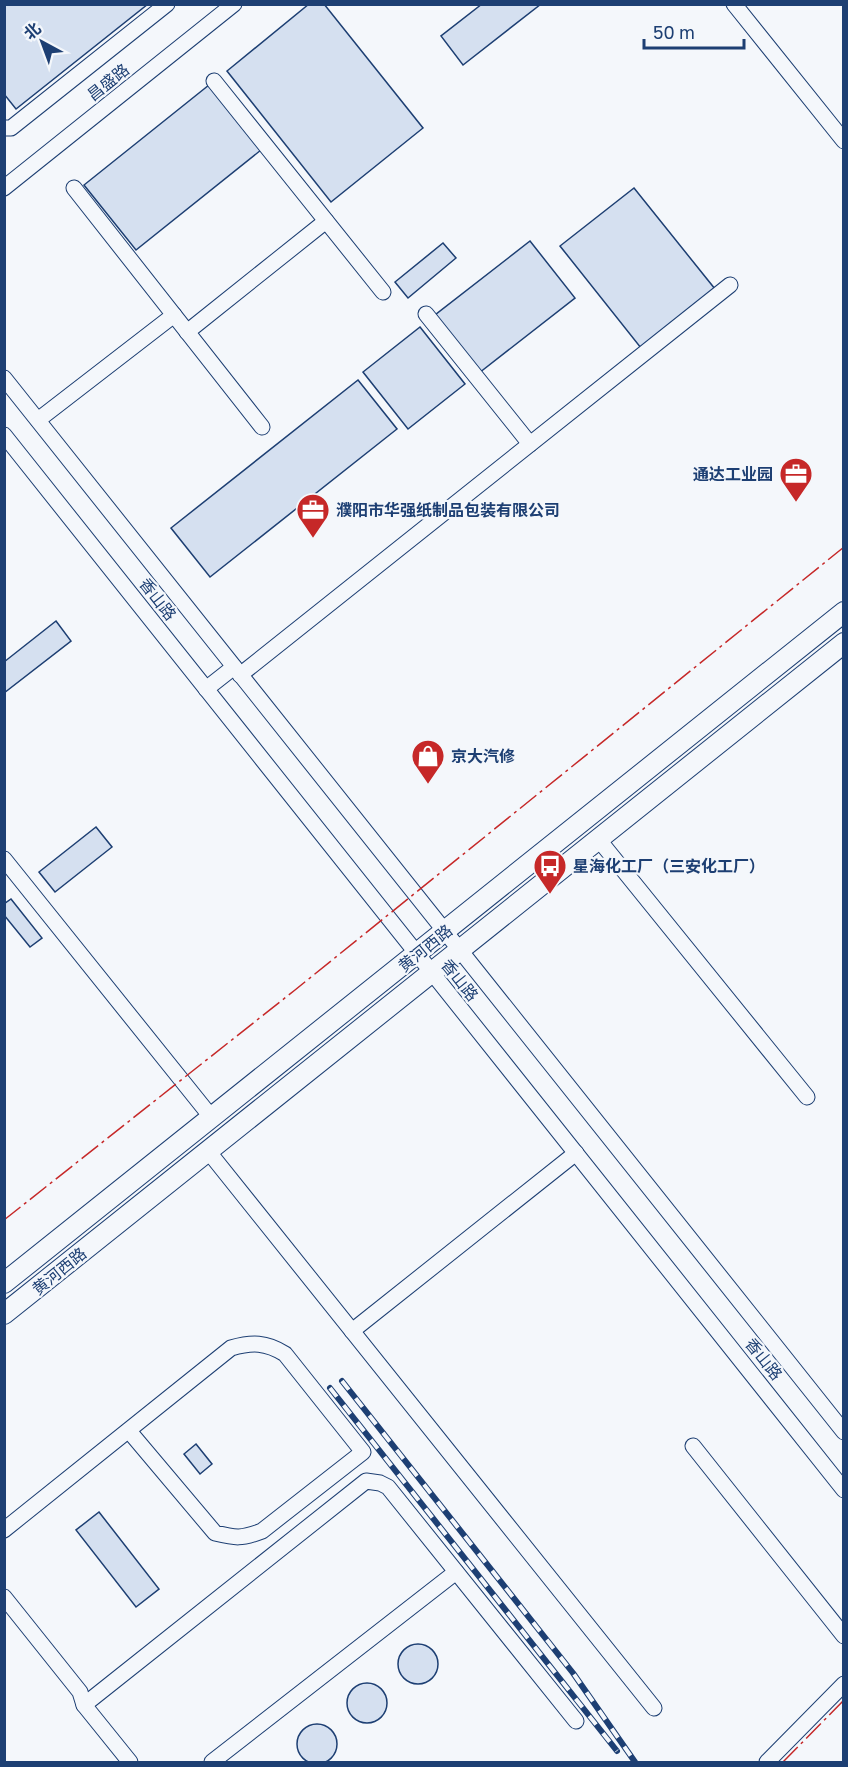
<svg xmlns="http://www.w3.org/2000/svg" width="848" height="1767" viewBox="0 0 848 1767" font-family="'Golos Text','Noto Sans SC',sans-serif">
	<rect width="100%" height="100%" fill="#f4f7fb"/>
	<g fill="#d5e0f0" stroke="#1d3f73" stroke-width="1.5">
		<path d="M4 4H148L16 109 4 94Z"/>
		<path d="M309 4H324L423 128 331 202 227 71Z"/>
		<path d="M482 4H541L463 65 441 36Z"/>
		<path d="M209 85 261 150 136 250 84 185Z"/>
		<path d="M634 188 715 289 641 348 560 246Z"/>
		<path d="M530 241 575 298 479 373 435 315Z"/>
		<path d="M443 243 456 258 408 298 395 282Z"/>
		<path d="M420 327 465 384 408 429 363 372Z"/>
		<path d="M358 380 397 429 210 577 171 528Z"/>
		<path d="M56 621 71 641 4 693V662Z"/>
		<path d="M96 827 112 847 55 892 39 872Z"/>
		<path d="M11 899 42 938 30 947 4 915V904Z"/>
		<path d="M196 1444 212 1464 200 1474 184 1454Z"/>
		<path d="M99 1512 159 1589 136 1607 76 1530Z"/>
		<circle cx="418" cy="1664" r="20"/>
		<circle cx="367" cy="1703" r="20"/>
		<circle cx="317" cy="1744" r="20"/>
	</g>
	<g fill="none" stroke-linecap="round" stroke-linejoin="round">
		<g stroke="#1d3f73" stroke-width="17">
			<g id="minor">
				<path d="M734 4 844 141"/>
				<path d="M214 81 383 292"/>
				<path d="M4 128H11L167 4"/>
				<path d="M4 188 234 4"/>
				<path d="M74 188 262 427"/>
				<path d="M426 314 530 444"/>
				<path d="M187 332 326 221"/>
				<path d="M4 378 844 1432"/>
				<path d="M38 420 174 315"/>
				<path d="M4 435 844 1490"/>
				<path d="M240 675 730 285"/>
				<path d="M206 689 234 667"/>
				<path d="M599 840 807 1097"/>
				<path d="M4 859 212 1118"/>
				<path d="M208 1151 654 1708"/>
				<path d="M352 1331 576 1153"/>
				<path d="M693 1446 844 1636"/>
				<path d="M4 1530 231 1348C252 1342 266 1342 285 1354L363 1452 262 1531C241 1539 236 1538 215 1533L129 1431"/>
				<path d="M4 1597 80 1692 84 1705 130 1762"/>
				<path d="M84 1705 366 1481 380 1483 388 1487 576 1721"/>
				<path d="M212 1762 456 1572"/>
				<path d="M767 1762 844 1684"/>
			</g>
		</g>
		<g stroke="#1d3f73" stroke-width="22">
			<g id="major">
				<path d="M4 1283 844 612"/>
				<path d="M4 1314 844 643"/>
			</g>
		</g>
		<use href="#minor" stroke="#f4f7fb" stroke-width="15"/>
		<use href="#major" stroke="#f4f7fb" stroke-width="20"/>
		<g stroke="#1d3f73" stroke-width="6">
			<g id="rail">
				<path d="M342 1381 573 1673 635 1762"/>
				<path d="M330 1388 617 1751"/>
			</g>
		</g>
		<use href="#rail" stroke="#f4f7fb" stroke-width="4" stroke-dasharray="11" stroke-linecap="butt"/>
		<g stroke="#c62828" stroke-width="1.5" stroke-dasharray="21 4.5 3 4.5" stroke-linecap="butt">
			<path d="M4 1220 295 990 844 547"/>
			<path d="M783 1762 844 1700"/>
		</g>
	</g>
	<defs>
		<g id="office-pin" transform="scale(1.725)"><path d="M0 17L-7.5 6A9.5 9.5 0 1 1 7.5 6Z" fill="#c62828" stroke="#f4f7fb"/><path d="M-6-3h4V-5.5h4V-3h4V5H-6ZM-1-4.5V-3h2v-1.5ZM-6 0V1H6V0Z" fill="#fff"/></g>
		<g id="shop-pin" transform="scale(1.725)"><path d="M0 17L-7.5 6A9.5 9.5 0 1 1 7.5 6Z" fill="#c62828" stroke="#f4f7fb"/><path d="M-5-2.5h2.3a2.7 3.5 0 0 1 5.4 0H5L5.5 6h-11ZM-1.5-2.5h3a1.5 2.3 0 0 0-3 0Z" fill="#fff"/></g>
		<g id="bus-pin" transform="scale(1.725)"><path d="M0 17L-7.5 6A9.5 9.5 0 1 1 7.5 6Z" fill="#c62828" stroke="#f4f7fb"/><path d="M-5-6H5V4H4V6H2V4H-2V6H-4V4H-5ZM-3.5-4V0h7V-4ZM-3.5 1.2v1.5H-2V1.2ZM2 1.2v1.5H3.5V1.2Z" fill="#fff"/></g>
	</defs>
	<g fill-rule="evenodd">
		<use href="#office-pin" x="796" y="474"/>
		<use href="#office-pin" x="313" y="510"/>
		<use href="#shop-pin" x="428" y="756"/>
		<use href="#bus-pin" x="550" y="866"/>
	</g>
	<g text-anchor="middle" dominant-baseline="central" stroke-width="4.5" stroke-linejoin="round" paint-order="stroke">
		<g font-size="16" fill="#1d3f73" stroke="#f4f7fb">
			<text transform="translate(108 82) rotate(-39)">昌盛路</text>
			<text transform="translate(158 599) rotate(52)">香山路</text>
			<text transform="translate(425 948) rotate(-39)">黄河西路</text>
			<text transform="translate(460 980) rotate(51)">香山路</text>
			<text transform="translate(59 1271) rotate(-39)">黄河西路</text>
			<text transform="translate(764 1359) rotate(51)">香山路</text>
		</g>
		<g font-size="16" font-weight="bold" fill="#1d3f73" stroke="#f4f7fb" text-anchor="start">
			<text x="773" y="474" text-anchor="end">通达工业园</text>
			<text x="336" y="510">濮阳市华强纸制品包装有限公司</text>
			<text x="451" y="756">京大汽修</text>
			<text x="573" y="866">星海化工厂（三安化工厂）</text>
		</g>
	</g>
	<rect width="848" height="1767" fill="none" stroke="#1d3f73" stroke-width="12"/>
	<g transform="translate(42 42) rotate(319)" stroke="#f4f7fb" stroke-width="4.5" paint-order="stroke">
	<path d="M0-4.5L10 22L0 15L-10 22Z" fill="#1d3f73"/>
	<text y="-9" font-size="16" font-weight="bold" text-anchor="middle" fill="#1d3f73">北</text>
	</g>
	<path d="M644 39v9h100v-9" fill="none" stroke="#1d3f73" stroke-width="3"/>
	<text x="653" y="39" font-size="18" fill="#1d3f73" stroke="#f4f7fb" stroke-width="4.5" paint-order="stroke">50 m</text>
</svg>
